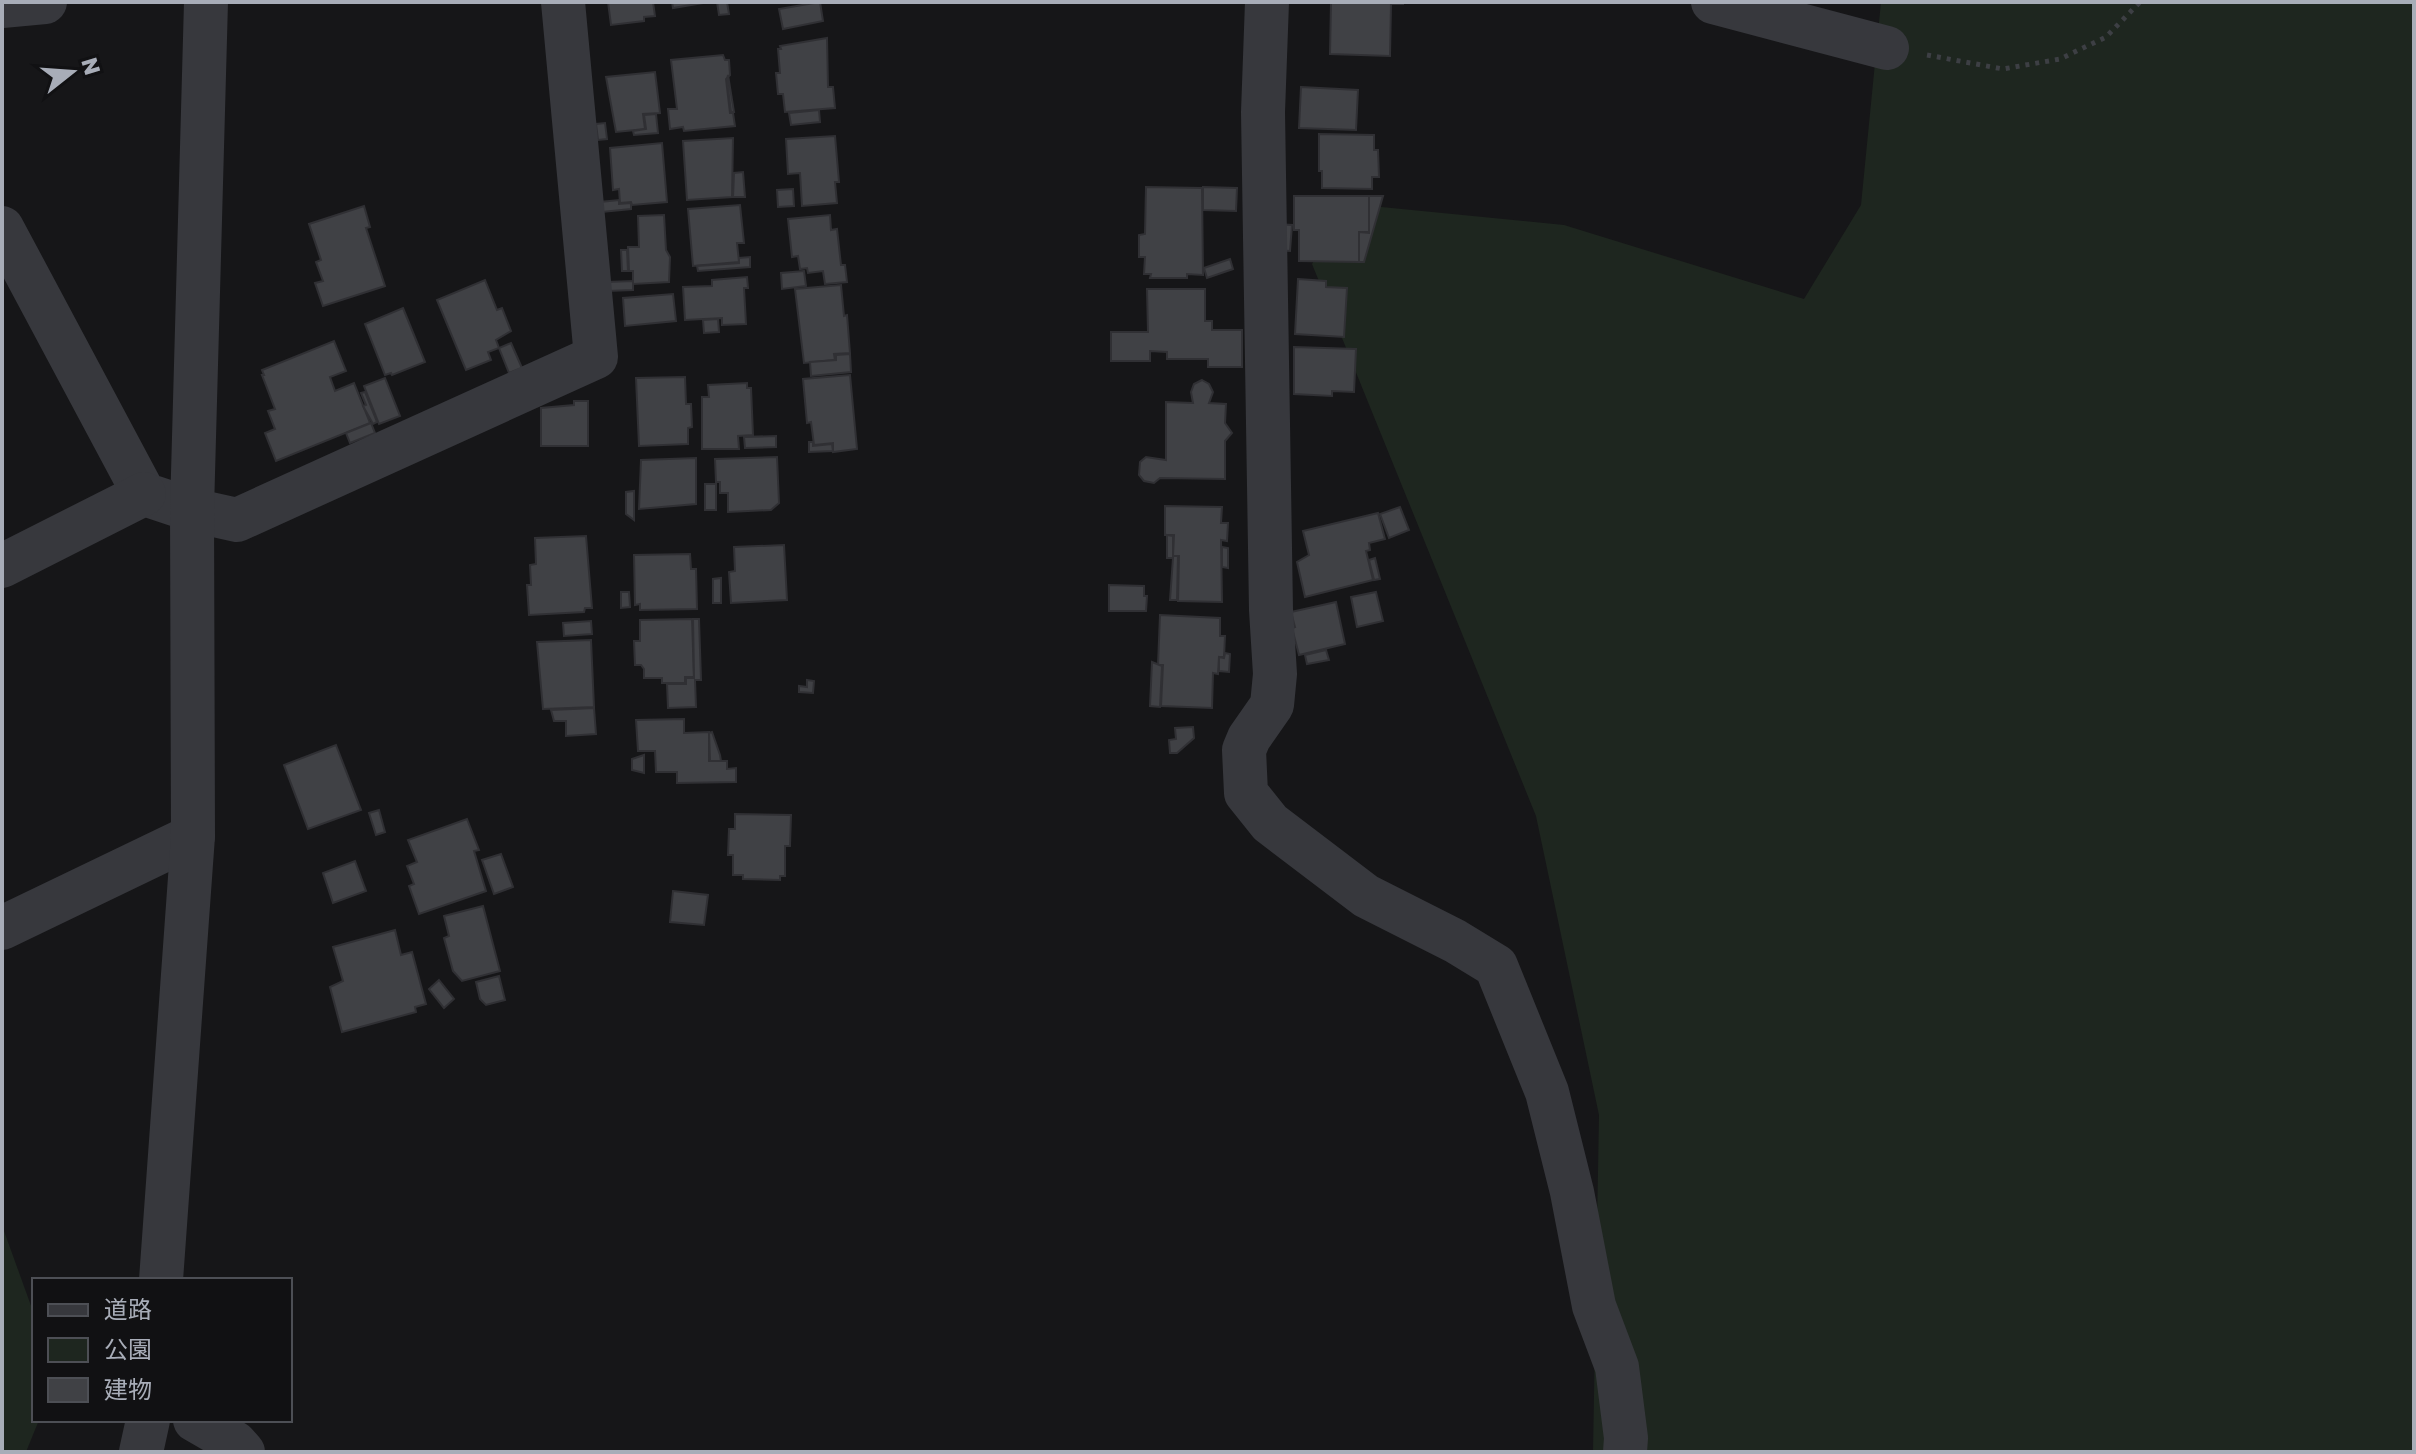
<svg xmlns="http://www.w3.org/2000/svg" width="2416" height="1454" viewBox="0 0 2416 1454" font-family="'Golos Text','Noto Sans JP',sans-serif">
	<rect width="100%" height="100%" fill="#161618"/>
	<g fill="#1e261f">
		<path d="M1881 2H2414V1452H1593L1599 1115 1536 816 1312 264 1351 204 1564 225 1804 299 1861 205Z"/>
		<path d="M2 1219 4 1231 34 1314V1420H39L26 1452H2Z"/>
	</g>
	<g fill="#404145" stroke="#303034" stroke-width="2">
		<path d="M608 2H653L655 16 644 17V21L611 25Z"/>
		<path d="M672 2H709L673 8Z"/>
		<path d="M717 2H727L729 14 719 15Z"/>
		<path d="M820 2 823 21 783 29 779 9Z"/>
		<path d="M1336 2H1403V4H1391L1390 56 1330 54 1331 3Z"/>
		<path d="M827 38 828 87H833L835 108 785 112 783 94H778L776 73H780L778 49H781L780 46Z"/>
		<path d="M723 55 725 60H729L730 75 726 79 730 113H733L735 126 684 131 683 127 670 129 668 109H677L671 60Z"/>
		<path d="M655 72 660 113 643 114 645 129 616 132 606 77Z"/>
		<path d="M728 75 734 112H731L727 80Z"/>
		<path d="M1301 87 1358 90 1356 130 1299 128Z"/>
		<path d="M819 110 820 122 791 125 789 113Z"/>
		<path d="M656 114 658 133 634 135 633 131 646 129 644 115Z"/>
		<path d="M605 123 607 139 598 140 596 124Z"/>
		<path d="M1319 134 1374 135V150H1378L1379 177H1372V189L1322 188V171H1319Z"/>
		<path d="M835 136 839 182H835L837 203 802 206 800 173 788 174 786 139Z"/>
		<path d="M733 138 732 197 687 200 683 141Z"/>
		<path d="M662 143 667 202 632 205 631 202 620 203 619 189 613 190 610 148Z"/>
		<path d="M743 172 745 197H733L734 173Z"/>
		<path d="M1146 187 1202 188 1203 275 1187 274V278H1150L1151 274H1144L1145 257H1139V235L1145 234Z"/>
		<path d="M1203 187 1237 188 1236 211 1203 210Z"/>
		<path d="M793 189 794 206 778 207 777 190Z"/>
		<path d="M1294 196H1369V232H1359V262L1299 261V230H1294Z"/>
		<path d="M1369 196H1383L1364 262H1359V232L1369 233Z"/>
		<path d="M619 200V204L631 203V209L602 212 600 202Z"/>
		<path d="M740 205 744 243H737L739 262 693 266 688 209Z"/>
		<path d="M364 206 370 227 366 228 385 286 323 306 315 283 323 281 316 262 321 260 309 224Z"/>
		<path d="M664 215 666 250 670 257 669 282 633 284V271H629L628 247H639L638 216Z"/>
		<path d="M830 215 831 230 837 229 841 265H845L847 282 825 284 823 271 808 273 807 268 800 269 798 256 792 257 788 219Z"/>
		<path d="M1276 224 1292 225 1290 251 1274 250Z"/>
		<path d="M621 250H627L628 271H622Z"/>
		<path d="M750 257V267L698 271 697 266 739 263V258Z"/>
		<path d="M1230 259 1233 269 1207 278 1204 268Z"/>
		<path d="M804 271 806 286 782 289 781 273Z"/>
		<path d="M747 277 748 288H744L746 324 722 325V318L685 320 683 287 712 286V280Z"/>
		<path d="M1298 279 1326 281V287L1347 288 1344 337 1295 334Z"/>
		<path d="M485 280 497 310 502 308 511 331 496 340 499 348 488 352 491 360 466 370 437 300Z"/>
		<path d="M633 281V290L607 291V282Z"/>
		<path d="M841 285 844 316 847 315 850 353 834 354 835 360 804 363 795 289Z"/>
		<path d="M1147 289H1205V321H1212V330H1242V367H1208V359H1167V352L1150 351V361H1111V332H1148Z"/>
		<path d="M673 294 676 321 625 326 623 298Z"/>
		<path d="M403 308 425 362 392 375 391 373 385 375 365 324Z"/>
		<path d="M718 319 719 332 704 333 703 320Z"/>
		<path d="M334 341 346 371 330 377 335 391 354 383 370 423 276 461 265 433 275 429 268 411 275 409 262 375H264L262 370Z"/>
		<path d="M511 343 522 368 509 373 499 348Z"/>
		<path d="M1294 347 1356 349 1354 392 1332 391V396L1294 394Z"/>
		<path d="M850 354 851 372 811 376 810 362 836 360V355Z"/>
		<path d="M850 375 857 449 833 452V443L814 445 811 422 807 423 803 379Z"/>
		<path d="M685 377 686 404H691L692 427 688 428V444L639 446 636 378Z"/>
		<path d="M385 378 400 416 379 424 364 386Z"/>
		<path d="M1202 380 1209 384 1213 392 1209 403 1226 404 1225 423 1232 433 1225 441V479L1160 478 1154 483 1144 481 1139 475 1140 462 1146 457 1166 460V402L1193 403 1191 392 1194 384Z"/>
		<path d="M747 383V388H751L753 435 738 436 739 449H702V397H709L708 385Z"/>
		<path d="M365 392 377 422 373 424 363 406 366 405 361 393Z"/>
		<path d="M574 401H588V446H541V408L574 405Z"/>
		<path d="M371 423 375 433 350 443 346 433Z"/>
		<path d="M776 436V447L745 448 744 437Z"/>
		<path d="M809 442H813V446L832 444 833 451 809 452Z"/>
		<path d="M777 457 779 503 771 510 728 512V493H720V482H716L715 459Z"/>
		<path d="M696 458V504L639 509 641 460Z"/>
		<rect x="705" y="484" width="11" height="26"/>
		<path d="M634 491V520L626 514V492Z"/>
		<path d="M1165 506 1222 507 1221 523H1228L1227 541 1221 540 1222 602 1178 601 1179 556H1173L1174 535H1165Z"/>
		<path d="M1400 507 1409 530 1389 538 1380 514Z"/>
		<path d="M1378 513 1385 539 1369 543 1370 550 1366 551 1373 580 1305 597 1297 562 1309 555 1303 531Z"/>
		<path d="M1167 535 1173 536V556H1178L1177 600H1170L1173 558H1167Z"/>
		<path d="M586 536 592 608H585L584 612 529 615 527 585H531L530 565 536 564 535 538Z"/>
		<path d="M784 545 787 600 731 603 729 572 735 571 734 547Z"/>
		<path d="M1222 547 1228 548V568L1222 567Z"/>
		<path d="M690 554 691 569H696L697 609 640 610V604L635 605 634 555Z"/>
		<path d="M1375 558 1380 579 1374 580 1369 560Z"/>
		<path d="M721 578V603H713V579Z"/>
		<path d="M1109 585 1144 586V596H1147L1146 611H1109Z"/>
		<path d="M621 592H629L630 607 621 608Z"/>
		<path d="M1376 592 1383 621 1357 627 1351 597Z"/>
		<path d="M1336 602 1345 644 1299 655 1292 628 1295 627 1291 612Z"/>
		<path d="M1160 615 1220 618V636H1225L1224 657H1219L1218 674 1213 673 1212 708 1161 706 1163 665H1158Z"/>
		<path d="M692 619 694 677H685V683H662V678H644V669L641 665H635L634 641H640V620Z"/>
		<path d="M693 619H699L701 680H695L696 707 668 708 667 684H686V678H694Z"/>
		<path d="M591 621 592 634 564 636 563 623Z"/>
		<path d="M591 640 594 707 543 709 537 642Z"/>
		<path d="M1326 650 1329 660 1307 664 1305 655Z"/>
		<path d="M1225 653 1230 654 1229 672 1219 671V657L1224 658Z"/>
		<path d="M1152 662 1162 666 1160 707 1150 706Z"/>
		<path d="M807 680 814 681 813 693 799 692V686L807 687Z"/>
		<path d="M594 708 596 734 566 736V721H554L551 710Z"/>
		<path d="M684 719V733L709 732V761H727V769L736 768V782L677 783V772H656L655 751H638L636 720Z"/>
		<path d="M1193 727 1194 738 1177 753H1170L1169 740 1176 739 1175 728Z"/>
		<path d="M712 732 720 755 721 761H710L709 733Z"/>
		<path d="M336 745 361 810 308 829 284 765Z"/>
		<path d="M644 755V773L632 770V759Z"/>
		<path d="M379 810 385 832 376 835 369 813Z"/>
		<path d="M735 814 791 815 790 846H785V876H780V880L743 879V875H733V855H728L729 829H735Z"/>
		<path d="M467 819 479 850 474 851 486 891 419 914 409 886 414 884 407 866 417 862 408 840Z"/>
		<path d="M501 854 513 887 494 894 482 860Z"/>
		<path d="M355 861 366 891 333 903 323 873Z"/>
		<path d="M673 891 708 895 704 925 670 922Z"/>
		<path d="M483 906 500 971 462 981 453 971 444 938 449 936 444 916Z"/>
		<path d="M395 930 401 955 412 952 426 1004 415 1007 416 1012 342 1032 330 987 343 981 333 947Z"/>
		<path d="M499 976 505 1000 486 1005 480 999 476 982Z"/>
		<path d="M439 980 454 999 444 1008 429 989Z"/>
	</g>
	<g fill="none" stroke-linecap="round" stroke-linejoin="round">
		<path stroke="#3d3f44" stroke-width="5" stroke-dasharray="4 6" stroke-linecap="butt" d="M1927 55 2003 69 2060 59 2106 37 2140 2"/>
		<g stroke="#37383d" stroke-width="44">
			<path d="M1267 2 1263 112 1271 610 1275 674 1272 705 1249 738 1244 750 1246 793 1270 823 1366 896 1455 941 1496 966 1547 1092 1572 1192 1594 1306 1617 1367 1626 1438 1625 1452"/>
			<path d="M1713 2 1887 48"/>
			<path d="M2 6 45 2"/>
			<path d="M2 228 144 494 192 510 237 520 596 357 563 2"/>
			<path d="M2 566 144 494"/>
			<path d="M2 928 193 836"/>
			<path d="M161 1280 193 836 192 510 206 2"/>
			<path d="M195 1420 235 1443 243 1452"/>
			<path d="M141 1452 148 1420"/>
		</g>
	</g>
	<rect width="2416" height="1454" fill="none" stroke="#a8adb8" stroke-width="8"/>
	<rect x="32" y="1278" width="260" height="144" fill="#111113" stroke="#4d4f55" stroke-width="2"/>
	<rect x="48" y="1304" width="40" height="12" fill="#37383d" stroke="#4d4f55" stroke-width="2"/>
	<text x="104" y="1318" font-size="24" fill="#a8adb8">道路</text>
	<rect x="48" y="1338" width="40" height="24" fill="#1e261f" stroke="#4d4f55" stroke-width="2"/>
	<text x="104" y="1358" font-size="24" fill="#a8adb8">公園</text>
	<rect x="48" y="1378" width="40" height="24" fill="#404145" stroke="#4d4f55" stroke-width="2"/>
	<text x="104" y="1398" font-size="24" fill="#a8adb8">建物</text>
	<g transform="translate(72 72) rotate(73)" stroke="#111113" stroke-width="6" paint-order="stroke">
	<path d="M0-6L14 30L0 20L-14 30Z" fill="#a8adb8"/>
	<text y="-12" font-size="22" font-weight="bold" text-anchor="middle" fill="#a8adb8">N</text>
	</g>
</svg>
